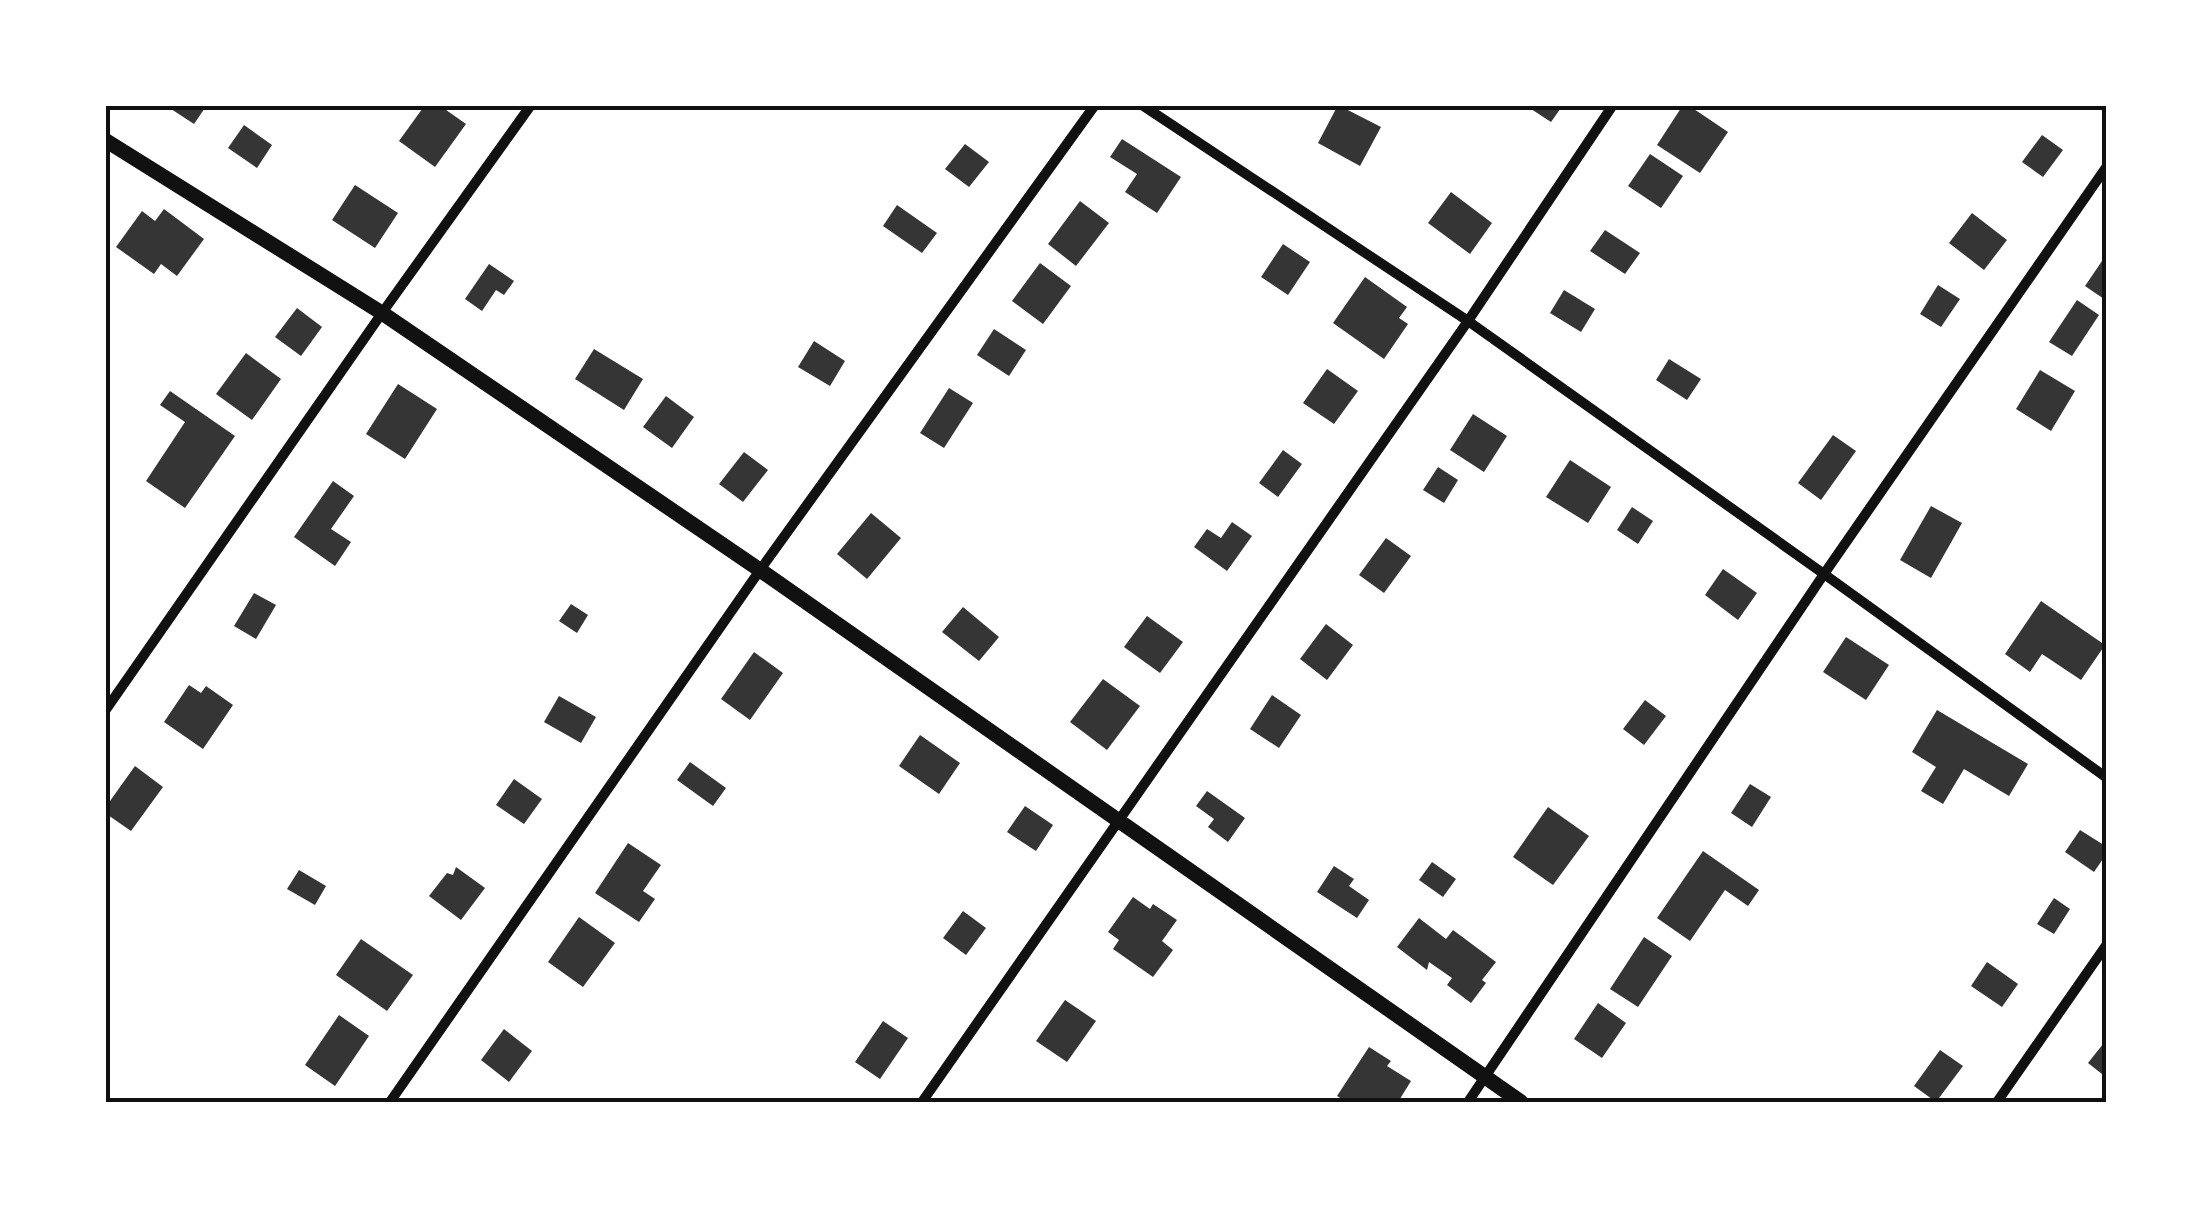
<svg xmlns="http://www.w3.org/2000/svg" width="2212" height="1207" viewBox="0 0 2212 1207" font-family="'IBM Plex Sans',sans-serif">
	<rect width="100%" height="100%" fill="#fff"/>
	<g fill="#353535">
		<path d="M165 105H207L194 124Z"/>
		<path d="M425 105H439L466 124 435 167 399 141Z"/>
		<path d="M1338 105 1381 127 1360 166 1318 143Z"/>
		<path d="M1525 105H1563L1551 122Z"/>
		<path d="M1683 105H1688L1728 132 1700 173 1657 145Z"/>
		<path d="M244 125 272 145 257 168 228 148Z"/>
		<path d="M2042 135 2063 150 2043 177 2022 162Z"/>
		<path d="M1122 139 1181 177 1157 213 1125 192 1137 174 1110 157Z"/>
		<path d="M965 144 989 162 969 187 945 169Z"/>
		<path d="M1650 154 1683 176 1661 208 1628 186Z"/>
		<path d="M355 185 398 213 375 248 332 220Z"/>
		<path d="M1451 192 1492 223 1470 254 1428 223Z"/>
		<path d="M1080 201 1109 223 1076 266 1048 244Z"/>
		<path d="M897 205 937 233 922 253 883 226Z"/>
		<path d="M164 209 204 239 177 276 161 264 154 274 116 247 142 211 155 221Z"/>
		<path d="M1972 213 2007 240 1984 270 1949 243Z"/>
		<path d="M1605 230 1640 253 1625 274 1590 251Z"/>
		<path d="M1283 244 1310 262 1288 295 1261 277Z"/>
		<path d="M2102 261 2107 264V301L2085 286Z"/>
		<path d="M1040 263 1071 286 1043 324 1012 301Z"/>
		<path d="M489 264 514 281 504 295 496 290 482 311 465 299Z"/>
		<path d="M1365 277 1407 307 1399 318 1408 324 1384 359 1333 323Z"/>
		<path d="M1938 285 1960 299 1941 327 1920 314Z"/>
		<path d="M1564 290 1595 309 1581 332 1550 313Z"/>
		<path d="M2077 300 2099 315 2072 356 2049 342Z"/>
		<path d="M297 308 322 327 301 356 275 337Z"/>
		<path d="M994 329 1026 350 1009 376 977 355Z"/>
		<path d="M814 341 845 361 830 386 798 367Z"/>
		<path d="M594 349 643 379 624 410 575 379Z"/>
		<path d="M246 353 281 379 252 420 216 394Z"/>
		<path d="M1669 359 1701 379 1687 400 1656 380Z"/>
		<path d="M1327 369 1358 391 1334 424 1303 403Z"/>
		<path d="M2040 370 2075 391 2051 431 2016 409Z"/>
		<path d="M398 384 437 409 405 459 366 434Z"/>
		<path d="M949 388 973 403 944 448 920 433Z"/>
		<path d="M170 391 235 436 185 508 146 481 185 422 160 405Z"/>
		<path d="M666 396 694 417 672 448 643 427Z"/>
		<path d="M1473 414 1507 436 1484 472 1450 450Z"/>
		<path d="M1833 435 1856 451 1821 500 1798 483Z"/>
		<path d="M1283 450 1302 464 1278 497 1259 483Z"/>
		<path d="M744 452 768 470 743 502 719 484Z"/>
		<path d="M1570 460 1611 487 1588 523 1546 497Z"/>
		<path d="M1438 467 1458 480 1444 503 1423 490Z"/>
		<path d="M333 481 354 496 331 529 351 542 335 566 294 537Z"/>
		<path d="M1931 506 1962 523 1931 578 1900 560Z"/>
		<path d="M1632 507 1653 521 1638 544 1617 530Z"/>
		<path d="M871 513 901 538 867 579 837 554Z"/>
		<path d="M1232 522 1252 536 1227 571 1194 547 1207 529 1221 538Z"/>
		<path d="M1386 538 1411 556 1384 593 1359 575Z"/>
		<path d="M1723 569 1757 593 1738 620 1705 595Z"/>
		<path d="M254 593 276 605 256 639 234 626Z"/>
		<path d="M2041 601 2105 645 2081 680 2042 654 2030 672 2005 654Z"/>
		<path d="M571 604 588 615 577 633 559 621Z"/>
		<path d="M963 607 999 637 979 661 942 632Z"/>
		<path d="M1147 616 1183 642 1160 673 1124 647Z"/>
		<path d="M1326 624 1353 645 1327 680 1300 659Z"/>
		<path d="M1846 637 1889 665 1866 700 1823 672Z"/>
		<path d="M754 652 783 673 750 720 721 699Z"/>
		<path d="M1103 679 1140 706 1107 750 1070 722Z"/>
		<path d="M189 685 201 693 206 686 233 705 203 749 164 722Z"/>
		<path d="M1272 695 1301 715 1279 748 1250 729Z"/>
		<path d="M559 696 596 717 581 743 544 722Z"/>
		<path d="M1645 700 1666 716 1644 745 1623 729Z"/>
		<path d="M1937 710 2028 764 2009 796 1964 769 1943 804 1921 791 1936 767 1912 752Z"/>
		<path d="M920 735 960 763 939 794 899 766Z"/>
		<path d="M690 762 726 788 713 806 677 780Z"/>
		<path d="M135 766 163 787 131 831 105 813V808Z"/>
		<path d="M514 779 542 799 524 824 496 805Z"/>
		<path d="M1750 784 1771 797 1752 827 1731 813Z"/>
		<path d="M1207 791 1245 818 1228 842 1208 827 1214 819 1196 806Z"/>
		<path d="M1025 806 1053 825 1036 851 1007 832Z"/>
		<path d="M1548 807 1589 836 1553 885 1513 857Z"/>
		<path d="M2080 830 2107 847V853L2094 872 2065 852Z"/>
		<path d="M628 843 661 865 643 891 655 899 639 922 595 893Z"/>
		<path d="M1703 851 1759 890 1748 906 1725 890 1690 941 1657 918Z"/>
		<path d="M1432 862 1456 879 1443 897 1419 880Z"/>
		<path d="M1334 866 1354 879 1349 886 1369 900 1357 918 1317 892Z"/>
		<path d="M456 867 485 888 461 920 429 896 447 873 453 875Z"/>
		<path d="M299 870 326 886 315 905 287 889Z"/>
		<path d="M1133 897 1150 909 1153 904 1177 920 1162 941 1173 950 1153 977 1113 949 1119 940 1108 932Z"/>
		<path d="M2054 898 2070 909 2054 934 2037 924Z"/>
		<path d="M963 911 986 928 966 955 943 938Z"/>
		<path d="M579 917 615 943 583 987 548 962Z"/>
		<path d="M1419 918 1446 939 1453 930 1496 962 1482 980 1486 983 1471 1003 1447 985 1452 978 1429 962 1427 970 1397 947Z"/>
		<path d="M1644 937 1672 956 1638 1007 1610 989Z"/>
		<path d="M361 939 413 975 387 1011 336 975Z"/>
		<path d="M1987 962 2018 984 2002 1007 1971 986Z"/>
		<path d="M1065 1000 1096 1021 1067 1062 1036 1041Z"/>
		<path d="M1598 1003 1626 1023 1602 1058 1574 1039Z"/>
		<path d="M339 1015 369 1036 335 1086 305 1065Z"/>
		<path d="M883 1021 908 1038 880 1079 855 1062Z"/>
		<path d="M504 1029 532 1051 509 1082 481 1060Z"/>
		<path d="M2107 1039V1078L2088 1063Z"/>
		<path d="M1369 1047 1391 1061 1387 1066 1411 1081 1398 1102H1347L1337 1096Z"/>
		<path d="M1940 1050 1963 1066 1936 1102 1914 1086Z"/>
	</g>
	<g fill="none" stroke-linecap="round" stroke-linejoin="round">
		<g stroke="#111" stroke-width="10">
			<path d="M1142 105 1468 321 1824 574 2107 778"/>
			<path d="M105 711 382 313 531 105"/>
			<path d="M390 1102 760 570 1095 105"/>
			<path d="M922 1102 1468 321 1613 105"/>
			<path d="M1468 1102 1824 574 2107 166"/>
			<path d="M1997 1102 2107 944"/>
		</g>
		<path stroke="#111" stroke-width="15" d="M105 140 382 313 760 570 1521 1102"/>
	</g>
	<rect width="2212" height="1207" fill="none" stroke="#ffffff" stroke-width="215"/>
	<rect x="108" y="108" width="1996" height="992" fill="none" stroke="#111" stroke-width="4"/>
</svg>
